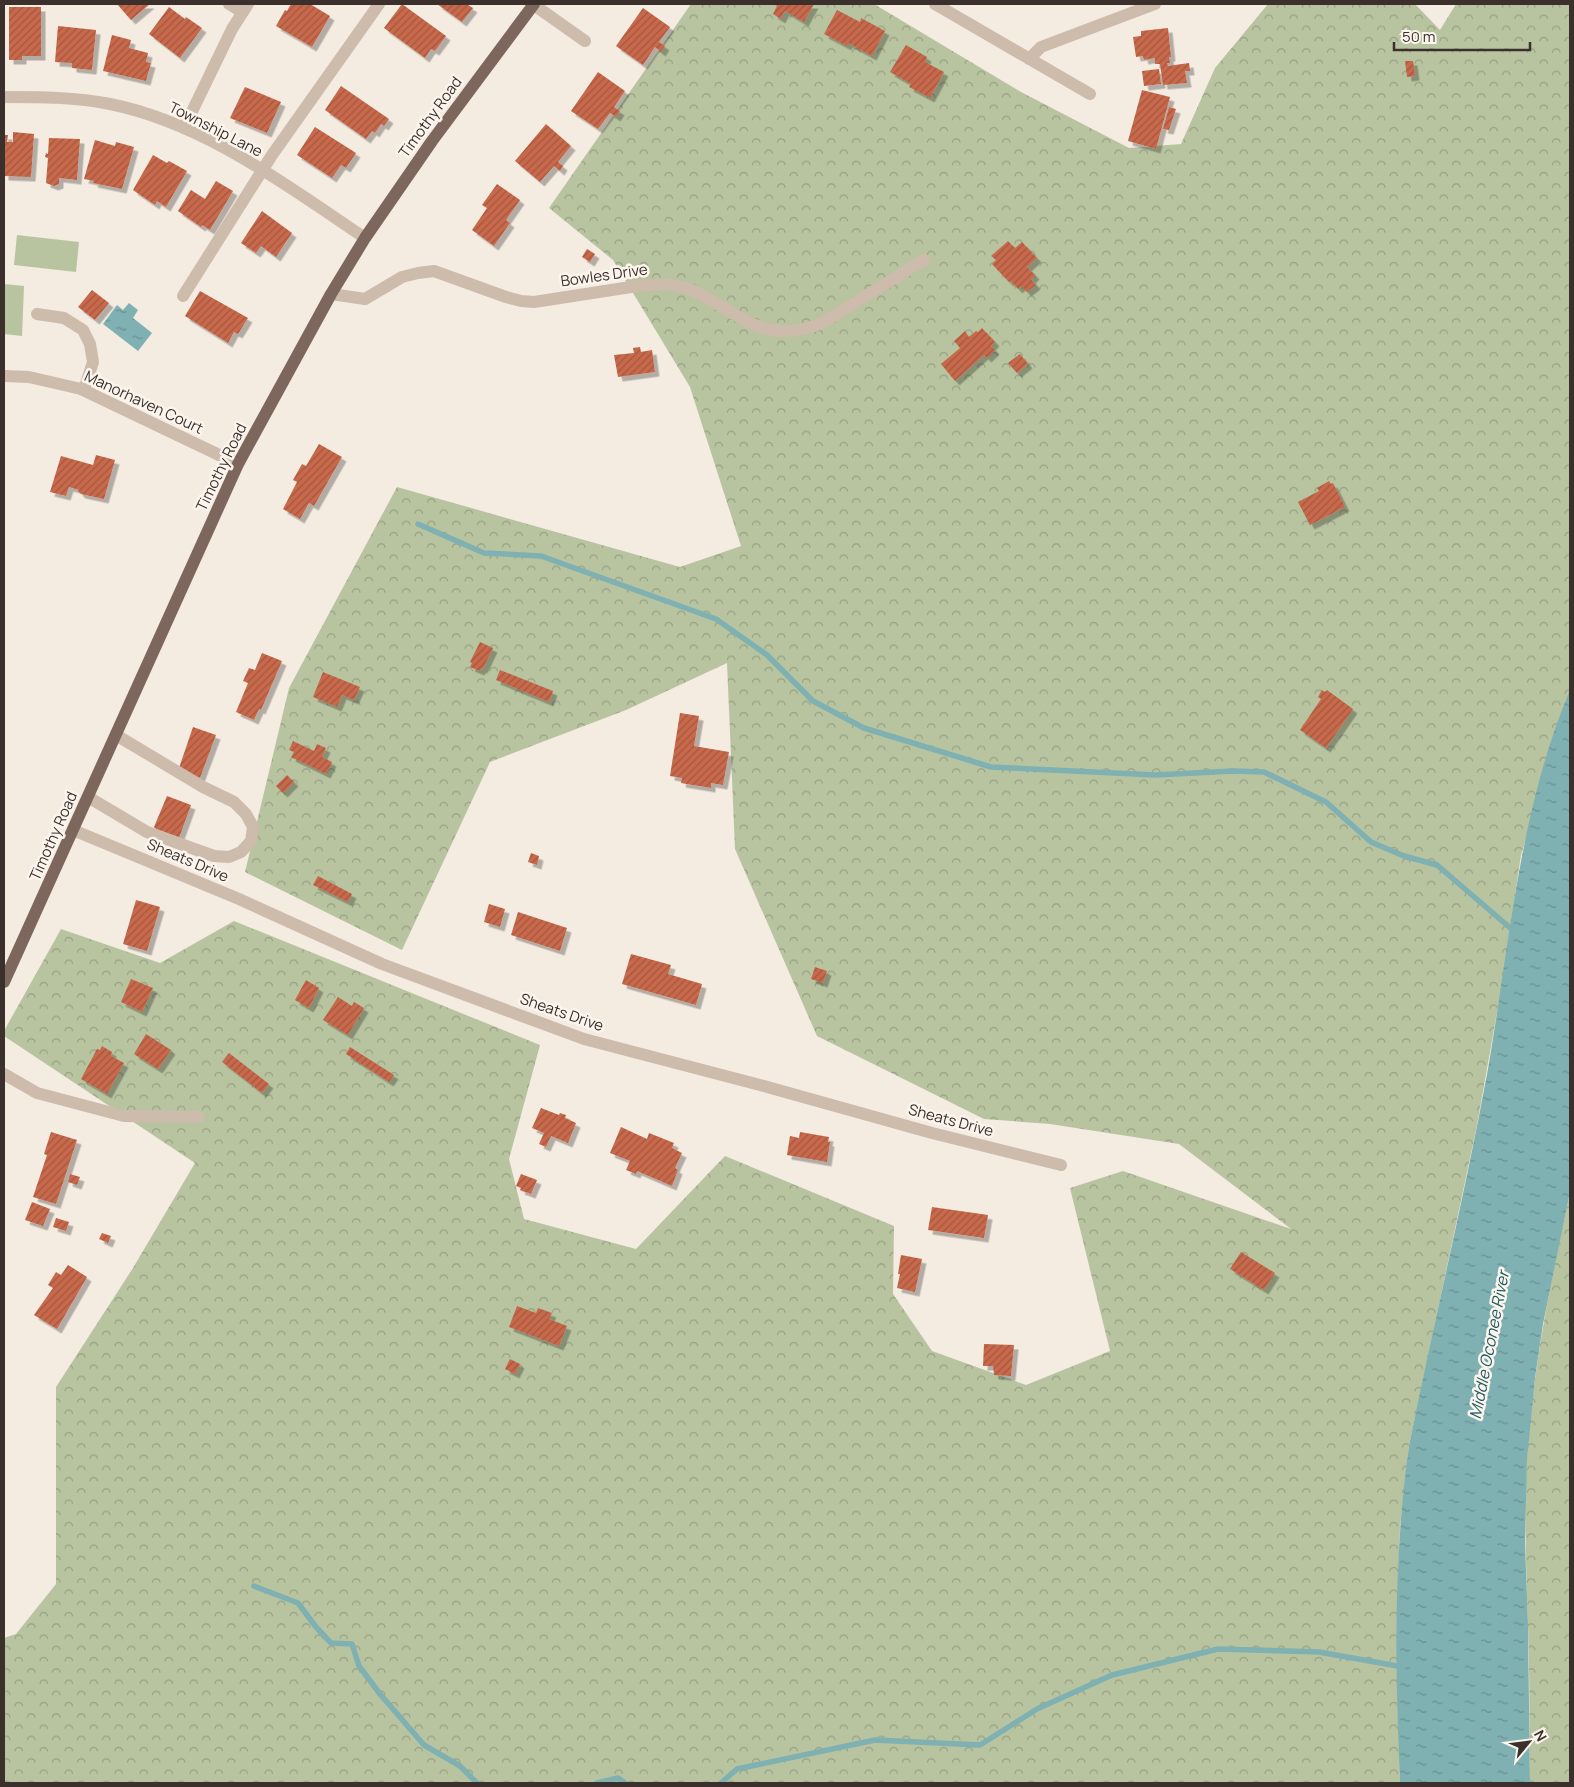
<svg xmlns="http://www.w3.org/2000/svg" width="1574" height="1787" viewBox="0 0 1574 1787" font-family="Manrope,sans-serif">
	<defs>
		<pattern id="forest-crowns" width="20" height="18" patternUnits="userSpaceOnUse" patternTransform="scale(1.25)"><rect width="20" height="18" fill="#b8c4a0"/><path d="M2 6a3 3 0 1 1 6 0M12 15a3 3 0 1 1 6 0" fill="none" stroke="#97a083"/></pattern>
		<pattern id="water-ripples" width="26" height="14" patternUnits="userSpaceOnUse" patternTransform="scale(1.25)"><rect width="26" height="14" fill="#7fb0b2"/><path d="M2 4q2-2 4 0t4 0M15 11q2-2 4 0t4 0" fill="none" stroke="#699091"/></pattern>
		<pattern id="building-hatch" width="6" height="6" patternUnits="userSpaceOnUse" patternTransform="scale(1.25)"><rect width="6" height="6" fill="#c8694b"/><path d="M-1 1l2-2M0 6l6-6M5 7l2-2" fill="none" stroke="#a4573f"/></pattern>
		<filter id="shadow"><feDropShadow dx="4.5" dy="4.5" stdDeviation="0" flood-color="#0004"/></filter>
	</defs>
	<rect width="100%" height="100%" fill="#f4ebe1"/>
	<g fill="url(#forest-crowns)">
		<path d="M691 4H874L1021 92 1129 148 1181 144 1215 68 1268 4H1415L1440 30 1456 4H1570V693L1521 855 1501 990 1477 1125 1409 1446 1400 1527 1398 1582 1397 1692 1400 1783H4V1638L16 1634 56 1584V1387L133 1268 195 1163 4 1036V1031L61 929 160 963 234 921 540 1045 509 1159 524 1219 636 1249 725 1156 894 1226 893 1294 932 1351 1026 1385 1110 1351 1070 1188 1123 1171 1291 1229 1179 1144 1050 1124 984 1119 817 1036 735 849 727 663 626 710 490 762 402 950 245 872 289 688 397 487 680 567 741 546 690 387 613 260 549 208Z"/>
		<path d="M1570 1192V1783H1530C1529 1730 1530 1677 1528 1624 1526 1568 1524 1513 1527 1457 1533 1367 1551 1280 1570 1192Z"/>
	</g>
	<g fill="#b8c4a0">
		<path d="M17 235 79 242 76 272 14 265Z"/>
		<path d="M4 284 24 286 22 336 4 334Z"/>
	</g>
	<g fill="url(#water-ripples)">
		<path d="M129 303 138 310 133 318 152 333 138 351 103 324 117 305 123 310Z"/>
		<path d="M1570 690V1192L1543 1324 1535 1378 1527 1460 1525 1542 1528 1624 1530 1783H1400C1395 1671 1393 1557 1409 1446 1434 1320 1465 1195 1488 1069 1510 941 1519 811 1570 690Z"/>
	</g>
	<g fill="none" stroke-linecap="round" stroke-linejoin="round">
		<g stroke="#7fb0b2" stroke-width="5.5">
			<path d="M418 524 484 553 541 556 716 619 767 655 813 701 864 728 991 767 1155 775 1234 771 1264 772 1326 802 1371 842 1404 856 1437 865 1515 932"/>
			<path d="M254 1586 298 1603 316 1627 331 1643 352 1644 359 1666 380 1694 424 1745 460 1766 477 1783"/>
			<path d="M597 1783 618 1778 625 1783"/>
			<path d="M721 1783 737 1769 875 1740 980 1745 1037 1709 1112 1675 1218 1649 1319 1652 1403 1667"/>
		</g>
	</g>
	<g fill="url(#building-hatch)" filter="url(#shadow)">
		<path d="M117 4H150L131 20Z"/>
		<path d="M291 4H310L330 16 312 47 276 26 285 10 287 11Z"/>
		<path d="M402 4 446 36 435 51 431 49 425 58 384 28Z"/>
		<path d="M437 4H469L468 5 473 8 462 22Z"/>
		<path d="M773 4H814L804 22 785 11 781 19 773 14 777 6Z"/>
		<path d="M9 7H41V56H22V60H9Z"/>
		<path d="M169 7 185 19 186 17 202 28 180 58 149 34Z"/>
		<path d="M643 8 670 27 659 42 665 46 661 52 655 47 643 65 616 46Z"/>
		<path d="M837 10 860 22 861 18 885 31 872 56 848 43 847 46 824 34Z"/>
		<path d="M58 26 96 30 92 70 72 68V63L55 62Z"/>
		<path d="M1168 28 1171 57H1169L1170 63H1167L1168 66 1189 63 1190 71H1185L1187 83 1163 85 1160 64H1155V58L1144 60 1143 56 1136 57 1133 37 1141 36V31Z"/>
		<path d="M112 35 131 40 129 48 148 53 146 62 151 63 146 81 103 71Z"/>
		<path d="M906 45 927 57 925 62 944 72 930 98 909 87 911 84 890 72Z"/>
		<path d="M1405 61H1413L1415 76 1407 77Z"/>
		<path d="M1159 69 1161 84 1144 86 1142 71Z"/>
		<path d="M598 72 625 91 614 107 620 111 616 117 610 113 598 129 571 111Z"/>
		<path d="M341 86 389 119 384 126 381 124 375 133 372 131 366 139 325 110Z"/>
		<path d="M245 87 281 102 267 133 230 118Z"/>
		<path d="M1142 90 1170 97 1156 149 1128 141Z"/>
		<path d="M1169 107 1176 109 1169 130 1163 129Z"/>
		<path d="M546 124 571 146 558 162 563 166 560 171 554 166 540 182 515 161Z"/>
		<path d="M315 127 356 153 346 168 341 165 332 178 297 155Z"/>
		<path d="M13 132 34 134 31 177 4 176V135H8L7 142H13Z"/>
		<path d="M49 138 80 139 77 180 59 178V184L54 186 46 183 48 158 45 157 46 153 48 154Z"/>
		<path d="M95 140 115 146 116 142 134 147 122 189 93 183 94 181 84 179Z"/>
		<path d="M153 155 167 163 169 161 187 171 166 207 157 201 155 205 133 190Z"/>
		<path d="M216 181 233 191 210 230 202 225 201 227 178 211 191 190 205 199Z"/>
		<path d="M497 184 520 200 506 220 510 223 494 246 472 230 487 208 482 205Z"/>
		<path d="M262 211 292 233 276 257 261 246 256 253 241 243Z"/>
		<path d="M1008 241 1015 248 1022 242 1037 258 1027 267 1035 275 1031 279 1036 285 1027 292 1021 286 1018 289 1011 281 1009 282 992 264 996 260 991 256Z"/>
		<path d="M587 249 595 254 590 262 582 257Z"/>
		<path d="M92 290 109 303 95 320 78 307Z"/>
		<path d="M200 291 248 318 238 334 234 332 228 343 185 316Z"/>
		<path d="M982 328 995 342 991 346 995 350 987 358 984 355 955 381 941 364 960 348 954 341 965 331 969 337 976 331 978 332Z"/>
		<path d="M640 347 641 352 652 350 655 372 618 377 614 355 634 353 633 348Z"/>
		<path d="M1020 354 1028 364 1017 373 1008 363Z"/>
		<path d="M319 444 342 457 314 506 309 503 300 519 283 509 297 482 293 480 302 464 306 466Z"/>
		<path d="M96 455 115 460 104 499 81 494 78 491 79 490 69 487 66 496 50 492 61 456 93 465Z"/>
		<path d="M1329 481 1331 484 1333 483 1345 507 1310 525 1298 502 1319 491 1317 488Z"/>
		<path d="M480 642 493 648 483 669 482 668 480 671 470 667 472 663 470 662Z"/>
		<path d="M262 653 282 661 261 710 259 709 254 720 236 712 248 683 243 681 249 668 255 670Z"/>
		<path d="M500 670 553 691 549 702 496 680Z"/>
		<path d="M323 672 360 687 354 700 342 695 337 707 313 697Z"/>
		<path d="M1322 690 1325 692 1327 690 1353 709 1326 748 1300 730 1321 699 1318 697Z"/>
		<path d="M680 713 699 716 694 746 729 752 723 785 711 783V788L681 783 682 778 670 776Z"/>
		<path d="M193 727 216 735 200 778 178 771Z"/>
		<path d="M293 741 314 751 317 744 326 748 322 757 332 762 326 774 291 757 294 752 289 750Z"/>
		<path d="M287 775 294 782 283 793 276 786Z"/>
		<path d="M167 796 191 805 179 838 156 829 154 827Z"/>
		<path d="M531 853 539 856 537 865 528 862Z"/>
		<path d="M318 876 352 894 348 902 313 885Z"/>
		<path d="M136 900 160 907 147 951 123 944Z"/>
		<path d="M489 904 505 909 500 927 484 922Z"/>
		<path d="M518 912 567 928 560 951 511 935Z"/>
		<path d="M631 954 671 965 668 974 702 984 696 1005 622 984Z"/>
		<path d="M815 967 827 971 823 983 811 979Z"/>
		<path d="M131 979 153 988 142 1012 121 1002Z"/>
		<path d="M306 980 319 988 309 1008 295 1000Z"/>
		<path d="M338 997 352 1006 354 1002 364 1008 348 1035 323 1020Z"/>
		<path d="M146 1034 171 1050 158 1069 134 1054Z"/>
		<path d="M102 1046 112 1052 111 1056 124 1063 107 1094 81 1079 97 1049 100 1050Z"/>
		<path d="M350 1047 394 1075 389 1082 346 1054Z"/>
		<path d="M229 1053 269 1084 262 1093 222 1062Z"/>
		<path d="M541 1108 559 1115 560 1113 566 1115 565 1118 576 1123 568 1143 551 1136 546 1147 539 1144 544 1133 532 1128Z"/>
		<path d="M621 1127 647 1139 649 1133 674 1143 672 1148 682 1153 675 1168 678 1170 672 1186 637 1171 636 1174 626 1170 630 1161 610 1153Z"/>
		<path d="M51 1132 77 1140 56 1204 33 1197 47 1155 44 1154Z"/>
		<path d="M800 1132 829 1137 828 1142H830L827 1162 787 1155 790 1136 799 1138Z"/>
		<path d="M70 1174 80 1177 77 1185 68 1182Z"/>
		<path d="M521 1174 537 1180 531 1194 520 1190 521 1188 516 1186Z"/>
		<path d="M32 1202 50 1209 43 1226 25 1220Z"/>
		<path d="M932 1207 988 1215 984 1238 928 1230Z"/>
		<path d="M56 1218 69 1222 66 1231 53 1227Z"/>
		<path d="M102 1233 111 1236 108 1243 99 1239Z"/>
		<path d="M1241 1252 1275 1273 1264 1290 1230 1269Z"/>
		<path d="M901 1255 922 1259 915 1292 897 1288 900 1274H898Z"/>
		<path d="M68 1265 87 1277 57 1329 34 1315 53 1288 48 1285 56 1272 61 1275Z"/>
		<path d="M517 1306 536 1313 538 1308 552 1313 549 1319 567 1326 559 1346 509 1327Z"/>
		<path d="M984 1344 1014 1345 1011 1376 994 1375 993 1366H983Z"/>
		<path d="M510 1359 520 1364 515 1374 505 1369Z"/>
	</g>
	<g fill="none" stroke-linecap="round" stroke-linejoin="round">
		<g stroke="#cdbbac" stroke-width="12">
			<path d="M229 4 242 12"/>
			<path d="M935 4 1090 94"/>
			<path d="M534 5 585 41"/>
			<path d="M1029 59 1041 47 1155 4"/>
			<path d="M4 97C39 97 76 97 110 104 205 123 287 186 365 238"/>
			<path d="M184 128 232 29 248 4"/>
			<path d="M331 294 365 299 402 277 418 273 434 271 506 297 521 301 534 302 644 285C660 284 679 284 694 291 740 314 766 347 822 323L924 260"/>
			<path d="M183 296 272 155 379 4"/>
			<path d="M37 314 64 318 83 330 90 344 93 362 84 390"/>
			<path d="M4 376 29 377 81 389 238 464"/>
			<path d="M88 797 147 832 214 856 229 857 241 852 251 841 253 827 246 814 234 802 203 787 116 735"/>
			<path d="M73 830 239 899 382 964 584 1039 760 1085 932 1133 1061 1165"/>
			<path d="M4 1074 37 1093 124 1116 199 1117"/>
		</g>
		<path stroke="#7d675c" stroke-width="12" d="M4 982 238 464 331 294 365 238 432 141 534 4"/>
	</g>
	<g text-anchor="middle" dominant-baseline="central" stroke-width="5" stroke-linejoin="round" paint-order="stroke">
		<g font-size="15" fill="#3b302b" stroke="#fbf5ee">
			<text transform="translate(430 117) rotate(-54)">Timothy Road</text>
			<text transform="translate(216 129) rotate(27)">Township Lane</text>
			<text transform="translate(604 275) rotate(-8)">Bowles Drive</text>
			<text transform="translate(144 402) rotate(25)">Manorhaven Court</text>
			<text transform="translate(221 467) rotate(-64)">Timothy Road</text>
			<text transform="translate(53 836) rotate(-66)">Timothy Road</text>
			<text transform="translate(188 860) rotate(23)">Sheats Drive</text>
			<text transform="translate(562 1012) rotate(19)">Sheats Drive</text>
			<text transform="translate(951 1120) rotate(15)">Sheats Drive</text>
		</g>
		<g font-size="16" font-style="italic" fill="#1f5a5e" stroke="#fbf5ee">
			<text transform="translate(1489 1345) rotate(-79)">Middle Oconee River</text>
		</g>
	</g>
	<rect width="1574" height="1787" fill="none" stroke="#3b302b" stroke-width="10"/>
	<g transform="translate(1529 1742) rotate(61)" stroke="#fbf5ee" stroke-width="4" paint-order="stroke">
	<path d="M0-4L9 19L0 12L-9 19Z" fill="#3b302b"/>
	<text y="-8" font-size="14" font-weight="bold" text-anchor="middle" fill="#3b302b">N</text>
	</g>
	<path d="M1394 42v8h136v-8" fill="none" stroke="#3b302b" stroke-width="2.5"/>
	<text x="1402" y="42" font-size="15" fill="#3b302b" stroke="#fbf5ee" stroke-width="4" paint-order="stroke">50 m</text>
</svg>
